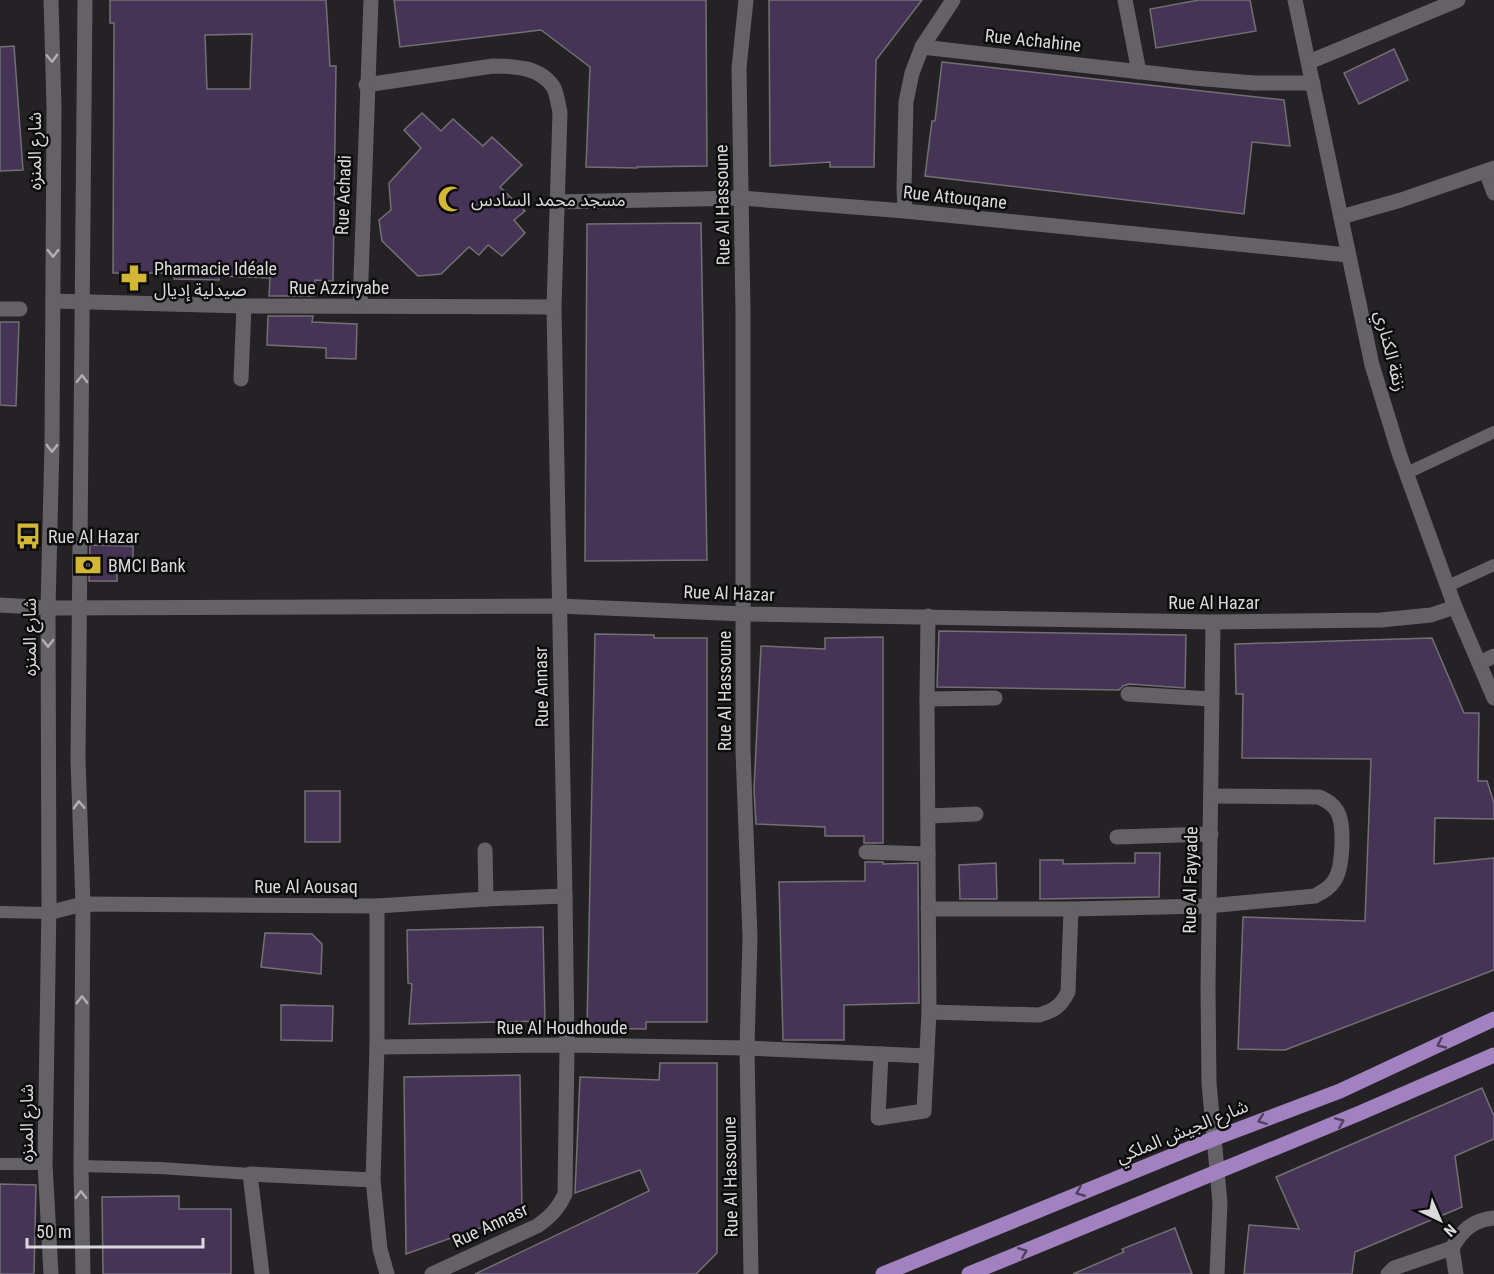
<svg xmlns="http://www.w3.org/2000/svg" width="1494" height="1274" viewBox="0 0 1494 1274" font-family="'Roboto Condensed','Noto Sans Arabic',sans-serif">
	<rect width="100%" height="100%" fill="#242225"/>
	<g fill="#463457" stroke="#727073" stroke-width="1.5" fill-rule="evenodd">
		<path d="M110 0H326L330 66H336L333 281 315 280 314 296H269L270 278 219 276V280L174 279V273H113L114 23H110ZM252 34 250 89H207L205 35Z"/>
		<path d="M394 0H706L707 166 637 167V168L586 167 590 67 541 30 400 47Z"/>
		<path d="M769 0H922L876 60 874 167H830V162L770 166Z"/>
		<path d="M1199 0H1250L1256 31 1156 48 1150 9Z"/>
		<path d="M14 46 23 170 0 171V47Z"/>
		<path d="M1394 49 1408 80 1359 104 1344 73Z"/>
		<path d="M942 62 1284 100 1290 146 1252 142 1244 214 925 176 932 121H935Z"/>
		<path d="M422 113 441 131 453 119 483 146 492 137 522 165 500 187 525 211 514 220 525 233 502 256 488 245 479 255 469 247 441 274 418 276 382 241 379 220 391 210 389 183 421 148 404 130Z"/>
		<path d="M701 223 707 560 585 561 587 224Z"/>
		<path d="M268 316H313L312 322 357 324 356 359 326 358V348L267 345Z"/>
		<path d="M0 322H19L16 406 0 405Z"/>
		<path d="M90 545 133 546V570H117V581H89Z"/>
		<path d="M939 631 1186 635 1185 688 1129 684 1123 686 1119 690 937 687Z"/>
		<path d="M595 634 654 635V638H707V1022H646V1029L587 1028Z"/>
		<path d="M883 637V843H864V836H825V827L756 824 754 790 761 646 825 649V638Z"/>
		<path d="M1432 638 1464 713H1479L1478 781H1487L1494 803V819L1435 818 1434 864 1494 858V970L1285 1050 1238 1049 1243 917 1365 921 1371 759 1242 758 1243 694H1236L1235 644Z"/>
		<rect x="305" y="791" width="35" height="51"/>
		<path d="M1135 853H1160L1159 897 1040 899V860H1063V864L1135 863Z"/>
		<path d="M865 862H883V864L918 863 919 1003 844 1005V1040H783L779 882 865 881Z"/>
		<path d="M996 863 997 899H960L959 865Z"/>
		<path d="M543 927 545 1021 409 1024 412 984 408 983 407 930Z"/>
		<path d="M265 933 312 934 322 944 321 974 261 967Z"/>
		<path d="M281 1005 333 1006 332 1041 281 1040Z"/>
		<path d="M660 1063H717V1253L696 1274H475L649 1191 640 1170 575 1193 580 1077 659 1080Z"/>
		<path d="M520 1075 522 1213 406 1254 404 1077Z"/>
		<path d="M1482 1088 1494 1116V1139L1455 1156 1462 1207 1355 1252 1352 1274H1244L1249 1225 1299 1229 1276 1177Z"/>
		<path d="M0 1184 36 1185 34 1274H0Z"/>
		<path d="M179 1196V1209H231V1274H103L102 1197Z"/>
		<path d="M1175 1228 1192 1274H1073L1124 1252 1122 1249Z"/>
	</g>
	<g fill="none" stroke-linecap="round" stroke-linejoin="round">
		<g stroke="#646266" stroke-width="12">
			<path d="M1407 473 1494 432"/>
			<path d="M1448 586 1494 565"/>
			<path d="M0 912 48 913"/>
			<path d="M0 1164H45"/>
			<path d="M81 1166 160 1168 250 1174"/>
		</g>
		<path stroke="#646266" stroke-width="15" d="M0 309H20"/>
		<g stroke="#646266" stroke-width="15">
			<path d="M746 0 739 68 743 313V751L750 937 747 1048 751 1274"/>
			<path d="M1125 0 1139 72"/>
			<path d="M1295 0 1372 365 1399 453 1455 607 1494 698"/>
			<path d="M922 47 1194 78 1254 83H1313"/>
			<path d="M1309 62 1458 0"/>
			<path d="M366 85 493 66C515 66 541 67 554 88 557 95 558 104 560 112L554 307 565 896 567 1045 565 1194C558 1209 550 1217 537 1226L432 1274"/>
			<path d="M1486 171 1494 193"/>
			<path d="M556 202 741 198 905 211 1348 255"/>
			<path d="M905 211 904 188 906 102 912 73 922 47 953 0"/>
			<path d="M1341 217 1401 200 1494 168"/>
			<path d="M53 301 244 306 554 307"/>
			<path d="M360 306 371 0"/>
			<path d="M241 379 244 306"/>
			<path d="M0 605 51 608 559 606 744 614 1213 622 1381 620 1431 615 1455 607"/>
			<path d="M1213 622 1208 987 1209 1083 1220 1203 1217 1274"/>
			<path d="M1479 663 1494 656"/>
			<path d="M1128 694 1211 699"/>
			<path d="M927 699 995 698"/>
			<path d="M929 816 976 814"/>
			<path d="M1117 837 1211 834"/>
			<path d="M485 850 486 899"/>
			<path d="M866 852 928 854"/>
			<path d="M377 906V1047L373 1180 380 1249 387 1274"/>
			<path d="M928 909H1071L1208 906 1315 896C1322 892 1330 888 1334 881 1343 869 1345 824 1337 811 1333 804 1326 800 1319 797L1211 796"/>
			<path d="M48 913 83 904 377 906 486 899 565 896"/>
			<path d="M929 1012 1039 1015C1054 1011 1061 1006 1068 992L1071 909"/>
			<path d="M377 1047 567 1045 747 1048 927 1056"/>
			<path d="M881 1054 878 1118 924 1111 929 1012 927 699 928 616"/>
			<path d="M1452 1248C1462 1230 1473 1220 1494 1218"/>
			<path d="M262 1274 250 1174 373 1180"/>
			<path d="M1388 1274 1394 1268 1452 1248 1456 1274"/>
		</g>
		<g stroke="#646266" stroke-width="15">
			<path d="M51 0 54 107 52 444 48 608 49 903 45 1164 51 1274"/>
			<path d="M83 1274 81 1166 83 904 78 760 85 0"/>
		</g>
		<g stroke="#a281c0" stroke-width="15">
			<path d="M883 1274 1213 1139 1340 1091 1494 1019"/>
			<path d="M969 1274 1360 1113 1494 1055"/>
		</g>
	</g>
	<defs><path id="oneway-chevron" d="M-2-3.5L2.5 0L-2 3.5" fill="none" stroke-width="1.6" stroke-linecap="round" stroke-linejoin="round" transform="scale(1.5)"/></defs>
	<g stroke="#b1afb2">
		<use href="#oneway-chevron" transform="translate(52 58) rotate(88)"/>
		<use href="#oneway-chevron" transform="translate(53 253) rotate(90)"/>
		<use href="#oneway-chevron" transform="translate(82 379) rotate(-89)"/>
		<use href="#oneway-chevron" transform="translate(52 448) rotate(91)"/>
		<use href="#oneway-chevron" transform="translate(48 643) rotate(90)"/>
		<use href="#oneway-chevron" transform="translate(79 805) rotate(-92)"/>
		<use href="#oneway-chevron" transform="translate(82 1000) rotate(-90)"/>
		<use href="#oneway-chevron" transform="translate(81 1195) rotate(-91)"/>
	</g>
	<g stroke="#50415e">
		<use href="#oneway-chevron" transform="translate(1441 1044) rotate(155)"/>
		<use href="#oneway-chevron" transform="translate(1262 1120) rotate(160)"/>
		<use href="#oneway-chevron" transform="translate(1340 1122) rotate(-23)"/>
		<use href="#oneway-chevron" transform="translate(1080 1192) rotate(158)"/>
		<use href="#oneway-chevron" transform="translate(1023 1252) rotate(-22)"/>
	</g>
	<defs>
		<g id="mosque-bare" transform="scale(2.07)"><path d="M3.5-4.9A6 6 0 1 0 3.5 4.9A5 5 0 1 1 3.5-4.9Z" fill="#d4b635" stroke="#0d0c0d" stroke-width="2.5" paint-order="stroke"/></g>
		<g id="pharmacy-bare" transform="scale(2.07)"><path d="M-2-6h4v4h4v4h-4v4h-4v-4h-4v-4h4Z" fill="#d4b635" stroke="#0d0c0d" stroke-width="2.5" paint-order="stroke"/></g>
		<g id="bus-bare" transform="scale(2.07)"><path d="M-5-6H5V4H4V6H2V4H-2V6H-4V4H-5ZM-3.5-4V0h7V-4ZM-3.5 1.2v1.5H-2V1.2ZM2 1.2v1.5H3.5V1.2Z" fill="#d4b635" stroke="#0d0c0d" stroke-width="2.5" paint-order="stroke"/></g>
		<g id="bank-bare" transform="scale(2.07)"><path d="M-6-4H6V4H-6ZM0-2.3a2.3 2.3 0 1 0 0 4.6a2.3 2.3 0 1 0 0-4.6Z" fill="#d4b635" stroke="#0d0c0d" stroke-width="2.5" paint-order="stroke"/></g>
	</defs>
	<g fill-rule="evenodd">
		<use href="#mosque-bare" x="451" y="199"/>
		<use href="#pharmacy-bare" x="134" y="278"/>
		<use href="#bus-bare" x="28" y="536"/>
		<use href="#bank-bare" x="88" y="565"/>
	</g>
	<g text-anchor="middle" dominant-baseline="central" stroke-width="5" stroke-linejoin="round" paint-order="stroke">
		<g font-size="18" fill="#dad9db" stroke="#0d0c0d">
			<text transform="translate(1033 40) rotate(6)">Rue Achahine</text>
			<text transform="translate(34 151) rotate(-90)">شارع المنزه</text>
			<text transform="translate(343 195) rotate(-88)">Rue Achadi</text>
			<text transform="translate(955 197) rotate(6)">Rue Attouqane</text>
			<text transform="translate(722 205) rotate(-91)">Rue Al Hassoune</text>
			<text x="339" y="287">Rue Azziryabe</text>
			<text transform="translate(1391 351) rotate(76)">زنقة الكناري</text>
			<text transform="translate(729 593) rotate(2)">Rue Al Hazar</text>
			<text x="1214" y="602">Rue Al Hazar</text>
			<text transform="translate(29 637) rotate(-90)">شارع المنزه</text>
			<text transform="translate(541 687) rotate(-91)">Rue Annasr</text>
			<text transform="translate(724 691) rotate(-90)">Rue Al Hassoune</text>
			<text transform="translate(1190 880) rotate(-89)">Rue Al Fayyade</text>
			<text x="306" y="886">Rue Al Aousaq</text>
			<text x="562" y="1027">Rue Al Houdhoude</text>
			<text transform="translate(26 1123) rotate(-90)">شارع المنزه</text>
			<text transform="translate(1182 1131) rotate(-22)">شارع الجيش الملكي</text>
			<text transform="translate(730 1177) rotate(-91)">Rue Al Hassoune</text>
			<text transform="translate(490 1225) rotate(-25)">Rue Annasr</text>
		</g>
		<g font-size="18" fill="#dad9db" stroke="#0d0c0d" text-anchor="start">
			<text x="471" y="199">مسجد محمد السادس</text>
			<text x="154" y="268">Pharmacie Idéale<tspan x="154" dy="21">صيدلية إديال</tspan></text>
			<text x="48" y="536">Rue Al Hazar</text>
			<text x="108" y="565">BMCI Bank</text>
		</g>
	</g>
	<g transform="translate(1440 1220) rotate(136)" stroke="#0d0c0d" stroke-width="4.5" paint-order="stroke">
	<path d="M0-4.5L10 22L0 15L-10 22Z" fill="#dad9db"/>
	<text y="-9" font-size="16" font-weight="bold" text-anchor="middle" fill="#dad9db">N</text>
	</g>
	<path d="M27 1238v9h176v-9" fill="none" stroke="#dad9db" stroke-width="3"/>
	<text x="36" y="1238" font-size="18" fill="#dad9db" stroke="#0d0c0d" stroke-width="4.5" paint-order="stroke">50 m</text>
</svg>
